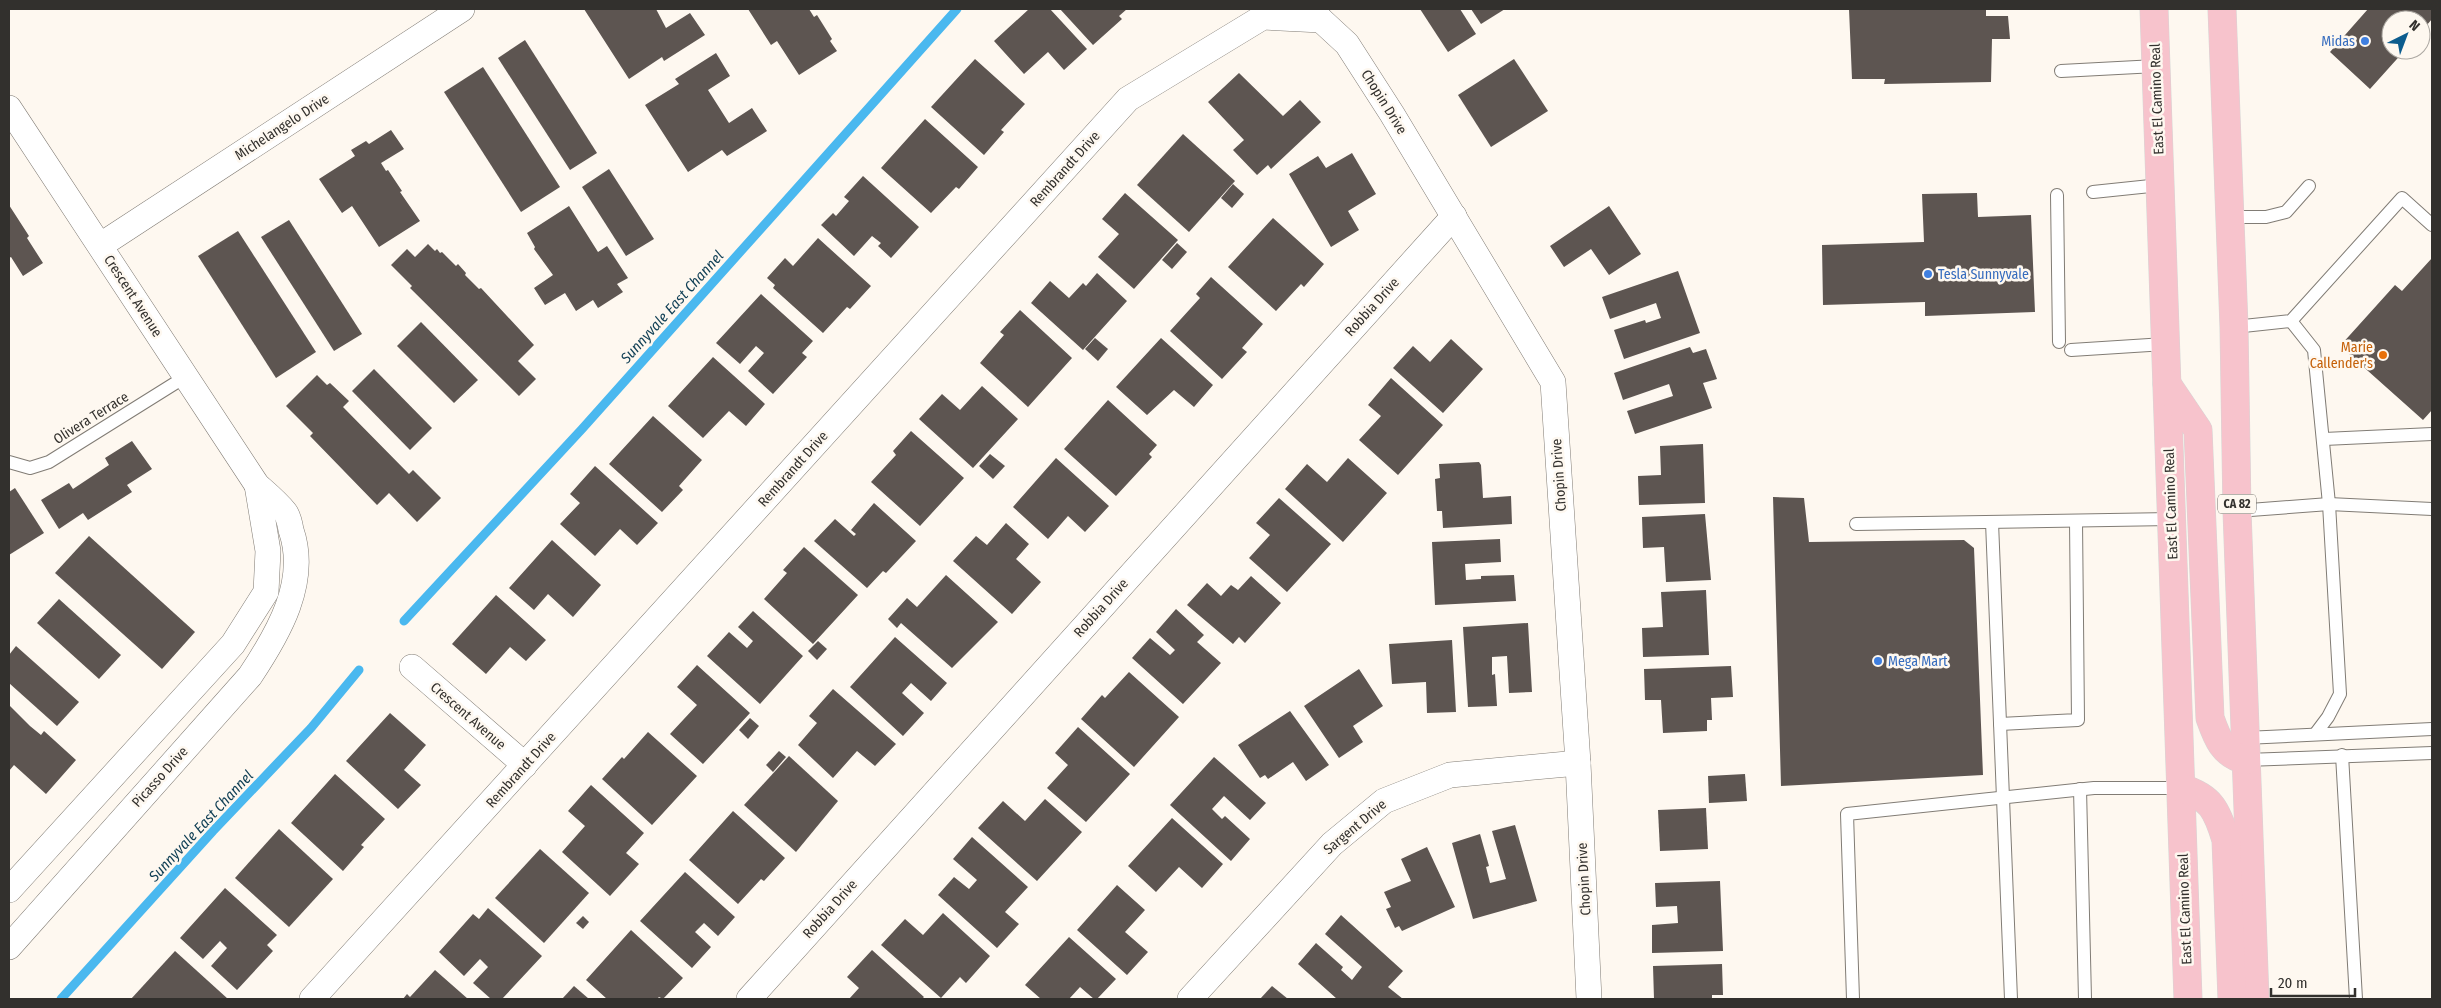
<svg xmlns="http://www.w3.org/2000/svg" width="2441" height="1008" viewBox="0 0 2441 1008" font-family="'Fira Sans Condensed',sans-serif">
	<rect width="100%" height="100%" fill="#fef8f0"/>
	<g fill="none" stroke-linecap="round" stroke-linejoin="round">
		<g stroke="#4ab8ef" stroke-width="9">
			<path d="M404 621 582 429 957 9"/>
			<path d="M61 999 213 831 311 728 359 670"/>
		</g>
	</g>
	<g fill="#5d5551">
		<path d="M584 9H656L666 28 690 13 705 35 664 61 662 57 629 79Z"/>
		<path d="M748 9H809L814 17 817 15 832 39 830 41 837 51 799 75 777 41 771 45Z"/>
		<path d="M1029 9H1050L1087 49 1064 70 1048 52 1024 74 994 41Z"/>
		<path d="M1060 9H1127L1119 16 1122 19 1093 45Z"/>
		<path d="M1420 9H1460L1476 34 1448 52Z"/>
		<path d="M1471 9H1505L1481 24Z"/>
		<path d="M1849 9H1986V16H2008L2010 39H1992L1991 82 1884 84 1885 79H1852Z"/>
		<path d="M2368 9H2432V19L2421 32V20H2391V50H2405L2370 89 2330 52Z"/>
		<path d="M525 40 597 153 570 170 498 58Z"/>
		<path d="M716 53 730 76 708 90 729 123 752 108 767 131 727 156 722 150 688 172 645 105 679 84 675 79Z"/>
		<path d="M975 59 1025 104 1001 130 1004 132 984 155 931 107Z"/>
		<path d="M1514 59 1548 111 1491 147 1458 95Z"/>
		<path d="M483 67 560 187 521 212 444 92Z"/>
		<path d="M1239 73 1283 116 1300 100 1321 122 1271 169 1268 165 1257 175 1233 150 1244 140 1208 102Z"/>
		<path d="M925 119 978 167 959 189 956 187 931 213 881 168Z"/>
		<path d="M391 130 404 149 381 163 386 171 388 170 402 191 400 192 420 221 379 247 352 206 342 213 319 179 355 156 351 150 366 141 369 144Z"/>
		<path d="M1183 134 1235 181 1189 232 1137 185Z"/>
		<path d="M1352 153 1376 194 1348 211 1359 230 1331 247 1289 174 1318 156 1326 168Z"/>
		<path d="M609 169 654 239 626 256 582 187Z"/>
		<path d="M863 176 919 227 891 258 878 246 881 243 872 236 854 256 821 225 833 213 836 216 849 201 844 197Z"/>
		<path d="M1233 184 1244 194 1232 208 1221 198Z"/>
		<path d="M1125 193 1178 240 1134 289 1098 257 1119 234 1102 219Z"/>
		<path d="M1977 193 1978 217 2031 215 2035 312 1925 316V302L1823 305 1822 245 1924 242 1922 194Z"/>
		<path d="M9 205 29 236 27 238 43 263 23 276 11 257 9 258Z"/>
		<path d="M569 206 598 252 607 246 628 278 617 284 623 292 598 308 593 300 576 311 565 293 545 305 534 288 553 275 534 249 535 247 527 233Z"/>
		<path d="M1609 206 1641 254 1609 275 1591 249 1564 267 1550 246Z"/>
		<path d="M1273 218 1324 264 1304 287 1301 284 1276 311 1228 267Z"/>
		<path d="M289 220 362 334 334 351 261 237Z"/>
		<path d="M238 231 316 352 276 378 198 256Z"/>
		<path d="M818 238 871 286 850 309 847 307 823 333 773 288 775 285 767 278 785 258 793 266Z"/>
		<path d="M1177 243 1187 252 1172 269 1162 260Z"/>
		<path d="M428 244 435 251 437 249 440 253 442 252 456 266 458 264 466 273 465 275 479 289 481 288 534 345 518 361 536 379 519 396 410 288 412 286 391 265 407 249 415 257Z"/>
		<path d="M2432 258V410L2423 420 2340 346 2395 285 2402 291Z"/>
		<path d="M1678 271 1700 333 1624 359 1614 330 1645 320 1646 323 1661 318 1656 303 1610 319 1602 297Z"/>
		<path d="M1097 273 1127 301 1083 350 1031 303 1050 281 1069 298 1083 283 1086 286Z"/>
		<path d="M1211 277 1263 324 1242 348 1247 352 1222 379 1170 331 1200 298 1196 294Z"/>
		<path d="M761 294 813 341 802 353 807 357 773 394 748 371 764 353 756 346 740 364 716 343Z"/>
		<path d="M1020 310 1072 358 1028 407 980 363 1004 335 1000 332Z"/>
		<path d="M421 322 478 380 454 403 397 346Z"/>
		<path d="M1095 338 1108 349 1098 361 1085 349Z"/>
		<path d="M1161 338 1213 385 1194 407 1174 390 1147 415 1116 387Z"/>
		<path d="M1451 339 1483 369 1443 413 1393 368 1413 346 1430 362Z"/>
		<path d="M1690 347 1693 353 1706 349 1717 379 1703 383 1712 408 1635 434 1627 411 1673 396 1669 384 1623 400 1614 373Z"/>
		<path d="M713 357 765 404 746 426 729 411 703 438 668 406Z"/>
		<path d="M374 369 432 428 410 450 352 391Z"/>
		<path d="M317 375 327 385 330 383 349 401 343 407 409 474 413 470 441 498 417 522 389 493 377 505 310 436 313 433 286 406Z"/>
		<path d="M1391 378 1443 425 1398 475 1359 440 1381 416 1368 405Z"/>
		<path d="M982 386 1018 419 973 468 919 419 942 394 960 410Z"/>
		<path d="M1108 400 1157 445 1149 454 1152 457 1116 496 1064 449Z"/>
		<path d="M653 416 702 460 679 486 683 490 662 512 609 464Z"/>
		<path d="M911 431 964 478 920 526 871 482 896 455 893 451Z"/>
		<path d="M132 441 152 469 127 485 132 492 88 520 83 513 59 529 41 500 69 483 73 489 109 465 105 458Z"/>
		<path d="M1703 444 1705 503 1639 505 1638 476 1661 475 1660 446Z"/>
		<path d="M990 454 1005 466 993 479 979 466Z"/>
		<path d="M1056 458 1109 506 1085 532 1068 516 1048 539 1013 507Z"/>
		<path d="M1348 458 1387 493 1343 542 1285 489 1307 464 1327 482Z"/>
		<path d="M1479 462 1481 465 1483 498 1511 496 1512 524 1443 528 1442 511H1437L1435 479 1440 478 1439 464Z"/>
		<path d="M595 466 658 523 637 545 620 529 595 556 560 524 580 503 570 494Z"/>
		<path d="M15 488 44 533 9 555V492Z"/>
		<path d="M1773 497 1804 498 1809 542 1964 540 1974 548 1983 775 1781 786Z"/>
		<path d="M1279 498 1331 544 1287 592 1249 558 1270 535 1256 523Z"/>
		<path d="M874 503 916 541 886 573 883 571 867 588 814 541 835 519 854 536 856 534 851 530Z"/>
		<path d="M1705 514 1711 580 1666 582 1664 547 1643 548 1642 517Z"/>
		<path d="M1006 523 1029 544 1016 559 1041 582 1012 614 953 561 976 536 987 545Z"/>
		<path d="M89 536 195 632 162 669 55 573Z"/>
		<path d="M1500 539 1501 562 1465 564 1466 580 1481 579V576L1514 575 1516 601 1435 605 1432 542Z"/>
		<path d="M552 540 601 585 573 617 548 594 534 610 509 588Z"/>
		<path d="M804 547 858 595 813 644 764 599 787 573 783 570Z"/>
		<path d="M946 575 998 622 952 668 901 623 897 628 888 619 907 598 917 607Z"/>
		<path d="M1251 576 1281 603 1245 643 1239 637 1233 644 1187 605 1207 583 1221 596 1231 585 1238 590Z"/>
		<path d="M1706 590 1709 655 1643 657 1642 628 1663 627 1661 592Z"/>
		<path d="M496 595 546 640 526 661 510 647 486 674 452 644Z"/>
		<path d="M59 599 121 655 99 679 37 623Z"/>
		<path d="M1176 609 1204 635 1197 642 1221 663 1183 704 1132 658 1150 638 1170 655 1175 650 1156 632Z"/>
		<path d="M753 611 803 656 760 704 707 656 729 632 747 648 753 641 738 627Z"/>
		<path d="M1528 623 1532 692 1509 693 1507 656 1492 657V675L1495 674 1497 706 1468 707 1463 627Z"/>
		<path d="M895 637 947 683 931 701 911 683 902 693 924 713 903 736 850 687Z"/>
		<path d="M1452 640 1456 712 1427 713 1426 682 1392 684 1389 644Z"/>
		<path d="M818 641 827 649 817 660 808 651Z"/>
		<path d="M16 646 79 702 57 726 9 683V655Z"/>
		<path d="M697 665 750 713 703 764 670 734 697 705 677 687Z"/>
		<path d="M1731 666 1733 697 1711 698 1712 720H1707V731L1663 733 1661 700H1645L1644 669Z"/>
		<path d="M1359 669 1383 706 1353 726 1363 742 1339 758 1304 706Z"/>
		<path d="M1129 672 1179 717 1134 767 1081 719 1102 695 1105 698Z"/>
		<path d="M833 689 896 744 875 766 857 751 833 778 798 745 817 723 809 716Z"/>
		<path d="M9 705 30 726 41 735 44 731 76 760 46 794 14 765 9 771Z"/>
		<path d="M1290 711 1329 765 1306 781 1293 762 1268 779 1265 775 1260 778 1238 745Z"/>
		<path d="M390 713 426 745 404 770 421 785 398 809 346 761Z"/>
		<path d="M750 718 759 726 748 739 739 730Z"/>
		<path d="M1078 727 1130 774 1086 822 1047 788 1068 765 1055 753Z"/>
		<path d="M648 732 697 776 652 825 602 779 622 757 624 759Z"/>
		<path d="M779 751 786 757 773 772 766 765Z"/>
		<path d="M789 756 838 801 796 852 744 805Z"/>
		<path d="M1214 757 1266 803 1250 820 1224 796 1212 809 1222 819 1225 816 1250 839 1231 861 1170 805Z"/>
		<path d="M335 774 385 819 361 845 364 847 343 871 291 823Z"/>
		<path d="M1745 774 1747 801 1709 803 1708 776Z"/>
		<path d="M591 785 644 833 626 853 639 864 610 896 562 852 585 826 568 811Z"/>
		<path d="M1045 799 1082 832 1037 881 978 828 1003 801 1025 821Z"/>
		<path d="M1706 808 1708 849 1660 851 1658 810Z"/>
		<path d="M733 811 785 858 764 881 761 879 738 904 689 860Z"/>
		<path d="M1172 818 1223 864 1202 888 1179 867 1156 892 1128 866Z"/>
		<path d="M1515 825 1537 901 1473 919 1452 843 1480 834 1489 866 1486 867 1490 883 1506 879 1492 831Z"/>
		<path d="M279 829 333 879 289 927 235 878Z"/>
		<path d="M972 837 1028 887 1005 912 1019 924 997 948 938 895 954 877 969 889 977 880 953 859Z"/>
		<path d="M1427 847 1455 907 1402 931 1399 926 1395 928 1386 909 1391 907 1384 892 1411 881 1401 859Z"/>
		<path d="M540 849 589 893 544 943 495 898Z"/>
		<path d="M685 872 735 917 718 936 704 923 695 932 711 947 692 968 640 921Z"/>
		<path d="M1720 881 1723 951 1652 953V925L1678 923 1677 906 1656 907 1655 883Z"/>
		<path d="M1117 885 1145 910 1125 932 1148 952 1127 975 1077 930Z"/>
		<path d="M225 888 277 935 267 945 273 951 237 990 211 966 227 948 220 941 203 959 180 938Z"/>
		<path d="M488 908 542 956 502 999H491L473 983 488 967 480 959 464 976 439 952 473 914 479 919Z"/>
		<path d="M943 913 990 956 966 983 960 977 941 998 881 945 905 919 923 935Z"/>
		<path d="M1341 915 1403 971 1388 987 1403 999H1337L1298 964 1316 943 1343 967 1341 970 1352 980 1362 967 1325 934Z"/>
		<path d="M583 916 589 922 583 929 576 923Z"/>
		<path d="M631 930 683 978 663 999 659 997 657 999H607L586 980Z"/>
		<path d="M1069 937 1116 979 1097 999H1094L1080 987 1069 999H1041L1025 985Z"/>
		<path d="M872 950 924 997 922 999H849L859 988 847 977Z"/>
		<path d="M175 951 228 999H131Z"/>
		<path d="M1722 964 1723 995H1712V999H1654L1653 966Z"/>
		<path d="M435 970 468 999H403L407 994 410 997Z"/>
		<path d="M574 986 589 999H562Z"/>
		<path d="M1272 986 1288 999H1260Z"/>
	</g>
	<g fill="none" stroke-linecap="round" stroke-linejoin="round">
		<g stroke="#817c75" stroke-width="14">
			<g id="lane">
				<path d="M2061 71 2156 66"/>
				<path d="M2093 192 2160 185"/>
				<path d="M2057 195 2059 342"/>
				<path d="M2230 217H2266L2286 212 2309 186"/>
				<path d="M2291 321 2314 350 2329 504 2340 694 2328 717 2316 733"/>
				<path d="M2234 327 2291 321 2402 198 2432 225"/>
				<path d="M2071 350 2165 344"/>
				<path d="M2324 439 2432 434"/>
				<path d="M9 462 30 468 49 462 185 377"/>
				<path d="M2237 511 2329 504 2432 509"/>
				<path d="M1992 522 2011 999"/>
				<path d="M1856 524 2171 519"/>
				<path d="M2000 724 2078 720 2076 521"/>
				<path d="M2245 738 2432 729"/>
				<path d="M2342 755 2356 999"/>
				<path d="M2246 760 2432 753"/>
				<path d="M2080 789 2085 999"/>
				<path d="M1853 999 1847 814 2094 788H2181"/>
			</g>
		</g>
		<g stroke="#817c75" stroke-width="26">
			<g id="street">
				<path d="M1321 20 1347 44 1392 114 1553 382 1578 763 1589 999"/>
				<path d="M9 108 257 485C266 493 277 502 285 512 288 516 290 524 291 530 309 582 278 634 250 676L9 947"/>
				<path d="M101 245 462 9"/>
				<path d="M412 667 525 765"/>
				<path d="M9 890 233 644 266 592 268 551 257 485"/>
				<path d="M312 999 1128 99 1263 17 1321 20"/>
				<path d="M749 999 1454 216"/>
				<path d="M1190 999 1332 844 1384 801 1450 775 1578 763"/>
			</g>
		</g>
		<g stroke="#d6d6d5" stroke-width="29">
			<g id="primary">
				<path d="M2154 9 2188 999"/>
				<path d="M2222 9 2234 327 2237 511 2255 999"/>
				<path d="M2167 384 2198 430 2210 718C2217 738 2223 755 2246 760"/>
				<path d="M2181 788C2211 797 2217 810 2226 840L2232 999"/>
			</g>
		</g>
		<use href="#lane" stroke="#fff" stroke-width="12"/>
		<use href="#street" stroke="#fff" stroke-width="25"/>
		<use href="#primary" stroke="#f7c3cc" stroke-width="28"/>
	</g>
	<g fill="#3f7fe0" stroke="#fef8f0" stroke-width="2">
		<circle cx="2365" cy="41" r="5"/>
		<circle cx="1928" cy="274" r="5"/>
		<circle cx="1878" cy="661" r="5"/>
	</g>
	<circle fill="#e8710a" stroke="#fef8f0" stroke-width="2" cx="2383" cy="355" r="5"/>
	<g text-anchor="middle" dominant-baseline="central" stroke-width="5" stroke-linejoin="round" paint-order="stroke">
		<rect fill="#fef8f0" stroke="#6f6c68" stroke-width="1" x="2218" y="494.5" width="38" height="19" rx="4"/>
		<g font-size="12" font-weight="bold" fill="#32302d">
			<text x="2237" y="504">CA 82</text>
		</g>
		<g font-size="14" fill="#366cbe" stroke="#fef8f0" text-anchor="start">
			<text x="2355" y="41" text-anchor="end">Midas</text>
			<text x="1938" y="274">Tesla Sunnyvale</text>
			<text x="1888" y="661">Mega Mart</text>
		</g>
		<g font-size="14" fill="#32302d" stroke="#fef8f0">
			<text transform="translate(2157 99) rotate(-92)">East El Camino Real</text>
			<text transform="translate(1384 102) rotate(58)">Chopin Drive</text>
			<text transform="translate(282 127) rotate(-33)">Michelangelo Drive</text>
			<text transform="translate(1065 169) rotate(-48)">Rembrandt Drive</text>
			<text transform="translate(133 296) rotate(57)">Crescent Avenue</text>
			<text transform="translate(1372 307) rotate(-48)">Robbia Drive</text>
			<text transform="translate(91 418) rotate(-32)">Olivera Terrace</text>
			<text transform="translate(793 469) rotate(-48)">Rembrandt Drive</text>
			<text transform="translate(1559 475) rotate(-94)">Chopin Drive</text>
			<text transform="translate(2171 504) rotate(-92)">East El Camino Real</text>
			<text transform="translate(1101 608) rotate(-48)">Robbia Drive</text>
			<text transform="translate(468 716) rotate(41)">Crescent Avenue</text>
			<text transform="translate(521 770) rotate(-48)">Rembrandt Drive</text>
			<text transform="translate(160 777) rotate(-48)">Picasso Drive</text>
			<text transform="translate(1355 827) rotate(-40)">Sargent Drive</text>
			<text transform="translate(1584 879) rotate(-93)">Chopin Drive</text>
			<text transform="translate(830 909) rotate(-48)">Robbia Drive</text>
			<text transform="translate(2185 909) rotate(-92)">East El Camino Real</text>
		</g>
		<g font-size="14" fill="#c56008" stroke="#fef8f0" text-anchor="end">
			<text x="2373" y="347">Marie<tspan x="2373" dy="16">Callender's</tspan></text>
		</g>
		<g font-size="15" font-style="italic" fill="#0f3e54" stroke="#fef8f0">
			<text transform="translate(672 307) rotate(-48)">Sunnyvale East Channel</text>
			<text transform="translate(201 826) rotate(-47)">Sunnyvale East Channel</text>
		</g>
	</g>
	<rect width="2441" height="1008" fill="none" stroke="#32302d" stroke-width="20"/>
	<g transform="translate(2406 35) rotate(42)"><circle r="24" fill="#fef8f0" stroke="#aca8a2"/>
	<path d="M0-4L9 19L0 12L-9 19Z" fill="#0c5c8e"/>
	<text y="-8" font-size="14" font-weight="bold" text-anchor="middle" fill="#32302d">N</text>
	</g>
	<path d="M2271 988v8h84v-8" fill="none" stroke="#32302d" stroke-width="2.5"/>
	<text x="2278" y="988" font-size="15" fill="#32302d" stroke="#fef8f0" stroke-width="4" paint-order="stroke">20 m</text>
</svg>
